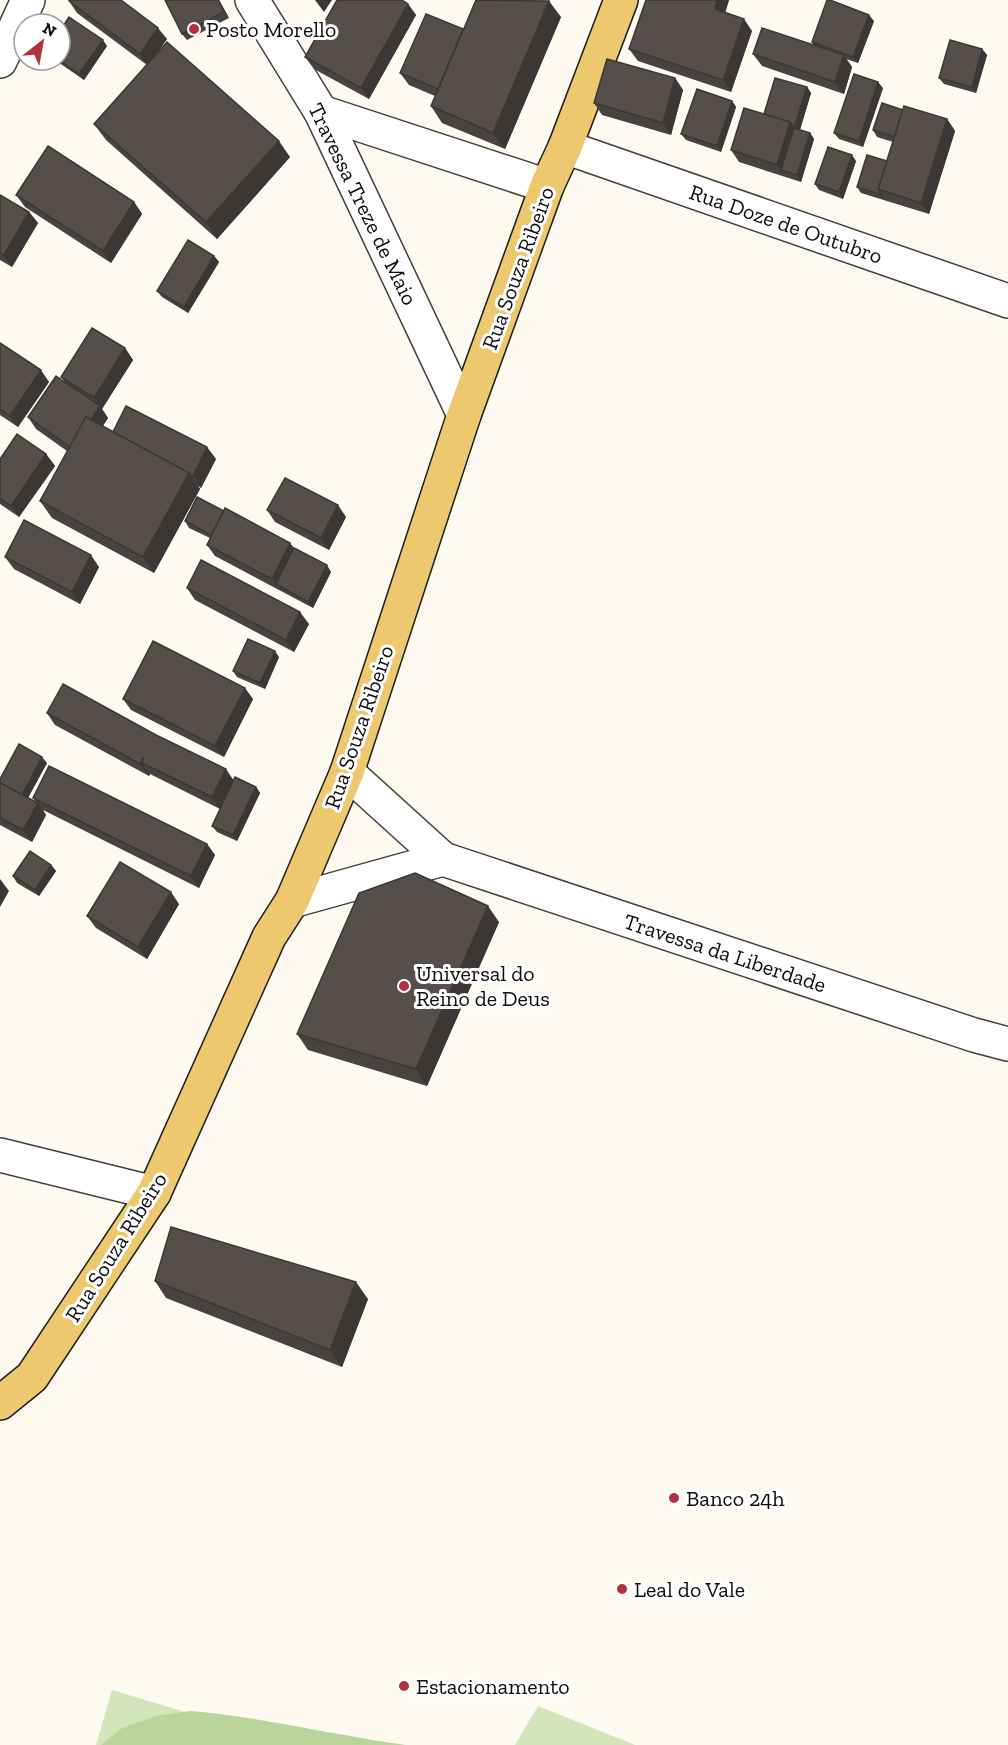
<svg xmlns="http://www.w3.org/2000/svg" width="1008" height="1745" viewBox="0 0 1008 1745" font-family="'Zilla Slab',serif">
	<rect width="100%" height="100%" fill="#fefaef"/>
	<g fill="#d3e6bb">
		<path d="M112 1690 296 1745H96Z"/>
		<path d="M538 1706 635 1745H515Z"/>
	</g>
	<path fill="#b9d59b" d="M190 1711C263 1717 334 1735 406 1745H101L122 1728 156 1716Z"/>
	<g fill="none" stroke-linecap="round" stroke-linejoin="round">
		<g stroke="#404040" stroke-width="36">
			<g id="minor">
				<path d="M252 0 321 112 464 415"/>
				<path d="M0 61 28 0"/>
				<path d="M321 112 547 186"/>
				<path d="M565 147 1008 301"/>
				<path d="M347 772 443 859 974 1035 1008 1044"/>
				<path d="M292 901 443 859"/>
				<path d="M0 1155 154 1193"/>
			</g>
		</g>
		<g stroke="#1e1e1e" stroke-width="36">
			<path id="primary" d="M0 1403 32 1377 154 1193 269 937 292 901 347 772 464 415 547 186 565 147 621 0"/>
		</g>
		<use href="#minor" stroke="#fff" stroke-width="33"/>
		<use href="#primary" stroke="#eec86e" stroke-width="33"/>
	</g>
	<g fill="#494340">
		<path d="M219 0 229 18 187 40 182 34Z"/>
		<path d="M729 0 725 12 752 31 731 92 638 61 629 49Z"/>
		<path d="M69 1 167 39 157 53 290 157 217 239 106 140 94 124 147 65 77 13Z"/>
		<path d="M408 4 416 15 369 99 314 69 305 57Z"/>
		<path d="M561 17 505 149 442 123 431 106 435 96 409 85 400 73 463 29Z"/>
		<path d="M874 21 858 63 846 59 852 67 844 94 762 66 753 54 814 46 812 42Z"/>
		<path d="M107 46 84 80 55 60H60Z"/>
		<path d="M982 49 987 55 976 93 944 84 939 78Z"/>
		<path d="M675 78 683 90 671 135 602 115 594 103Z"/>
		<path d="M807 87 811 93 800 130 810 133 814 139 801 182 739 162 731 150 764 114Z"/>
		<path d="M883 88 863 147 839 139 834 133Z"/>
		<path d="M732 101 736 107 721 152 686 140 681 134Z"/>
		<path d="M903 110 947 119 955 131 929 214 861 193 857 187 887 161 893 142 877 137 873 130Z"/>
		<path d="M856 161 843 199 819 190 815 184Z"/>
		<path d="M0 195 29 212 38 223 12 267 0 260Z"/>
		<path d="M16 195 134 202 142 214 111 263 25 207Z"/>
		<path d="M214 256 219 262 188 313 162 297 157 291Z"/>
		<path d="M0 343 49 382 18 427 0 415Z"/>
		<path d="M125 348 133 360 102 409 108 418 103 426 113 432 216 459 201 488 198 486 200 489 154 573 52 518 40 501 67 451 36 429 28 417 65 382 61 377Z"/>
		<path d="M46 454 55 466 19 517 0 504V459Z"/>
		<path d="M267 510 346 517 329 550 275 522Z"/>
		<path d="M185 521 294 548 331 572 313 608 215 556 207 545 210 538 189 528Z"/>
		<path d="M5 557 99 567 80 604 14 569Z"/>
		<path d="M187 588 309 624 294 652 195 600Z"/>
		<path d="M279 657 265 689 237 677 233 671Z"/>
		<path d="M123 699H253L224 757 131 710Z"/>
		<path d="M47 713 234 780 256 787 260 793 237 841 217 832 212 826 220 809 150 774 149 776 55 725Z"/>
		<path d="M47 763 28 798 36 802 33 798 207 844 215 855 199 888 43 810 46 815 32 842 0 825V779Z"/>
		<path d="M51 865 56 871 39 896 17 883 13 876Z"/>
		<path d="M179 904 147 959 96 928 87 916Z"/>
		<path d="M499 922 427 1086 308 1050 297 1034Z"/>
		<path d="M155 1281 368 1299 342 1367 166 1298Z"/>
	</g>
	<g fill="#3c3734">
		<path d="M218 0H219L229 18 224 12Z"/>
		<path d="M315 0H332L324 12Z"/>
		<path d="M717 0H729L723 20 715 9Z"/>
		<path d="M549 1 561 17 505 149 493 133Z"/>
		<path d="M408 4 416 15 369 99 361 88Z"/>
		<path d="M869 15 874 21 858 63 853 57Z"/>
		<path d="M744 19 752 31 731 92 723 80Z"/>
		<path d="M158 28 167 39 148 66 140 54Z"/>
		<path d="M103 40 107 46 84 80 79 74Z"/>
		<path d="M982 49 987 55 976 93 972 87Z"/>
		<path d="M844 55 852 67 844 94 835 82Z"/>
		<path d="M675 78 683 90 671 135 663 123Z"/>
		<path d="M878 82 883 88 863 147 859 141Z"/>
		<path d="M807 87 811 93 787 172 781 170 777 165 790 122Z"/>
		<path d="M732 101 736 107 721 152 717 146Z"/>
		<path d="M947 119 955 131 929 214 921 203Z"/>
		<path d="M810 133 814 139 801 182 797 175Z"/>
		<path d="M279 141 290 157 217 239 206 222Z"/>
		<path d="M852 155 856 161 843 199 839 192Z"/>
		<path d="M134 202 142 214 111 263 103 251Z"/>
		<path d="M29 212 38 223 12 267 4 255Z"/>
		<path d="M214 256 219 262 188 313 184 307Z"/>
		<path d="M125 348 133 360 102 409 108 418 79 459 71 448 100 407 94 398Z"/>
		<path d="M41 370 49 382 18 427 10 416Z"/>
		<path d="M207 447 216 459 201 488 193 476Z"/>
		<path d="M46 454 55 466 19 517 11 506Z"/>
		<path d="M189 473 200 489 154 573 143 557Z"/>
		<path d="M338 505 346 517 329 550 321 538Z"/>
		<path d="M290 543 299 554 276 584 272 579Z"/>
		<path d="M91 555 99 567 80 604 72 592Z"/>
		<path d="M327 565 331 572 313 608 308 602Z"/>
		<path d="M300 612 309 624 294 652 286 640Z"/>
		<path d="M275 651 279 657 265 689 260 683Z"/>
		<path d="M245 688 253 699 224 757 215 746Z"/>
		<path d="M42 757 47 763 25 803 21 797Z"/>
		<path d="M144 757 142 763 150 774 149 776 140 764Z"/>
		<path d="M226 769 234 781 220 809 212 797Z"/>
		<path d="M256 787 260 793 237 841 233 835Z"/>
		<path d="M38 803 46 815 32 842 23 830Z"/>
		<path d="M207 844 215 855 199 888 191 876Z"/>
		<path d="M51 865 56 871 39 896 35 890Z"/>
		<path d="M0 879 9 891 0 907Z"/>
		<path d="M171 892 179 904 147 959 138 947Z"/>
		<path d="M488 906 499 922 427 1086 416 1069Z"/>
		<path d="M356 1282 368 1299 342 1367 330 1350Z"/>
	</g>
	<g fill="#554e4a" stroke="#3c3734" stroke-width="1.5">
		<path d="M70 0H121L158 28 140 54 69 1Z"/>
		<path d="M165 0H218L224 12 182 34Z"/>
		<path d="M337 0H402L408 4 361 88 305 57Z"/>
		<path d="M476 0 549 1 493 133 431 106Z"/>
		<path d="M646 0H717L715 9 744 19 723 80 629 49Z"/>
		<path d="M827 0H830L869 15 853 57 812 42Z"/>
		<path d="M426 14 463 29 438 89 400 73Z"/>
		<path d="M69 17 103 40 79 74 59 60H60V31Z"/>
		<path d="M762 28 844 55 835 82 753 54Z"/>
		<path d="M950 40 982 49 972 87 939 78Z"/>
		<path d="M167 42 279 141 206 222 94 124Z"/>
		<path d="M607 59 675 78 663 123 594 103Z"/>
		<path d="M854 74 878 82 859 141 834 133Z"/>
		<path d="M775 78 807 87 794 128 790 122 764 114Z"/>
		<path d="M697 89 732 101 717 146 681 134Z"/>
		<path d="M882 103 903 110 895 137 873 130Z"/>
		<path d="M904 106 947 119 921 203 878 189Z"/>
		<path d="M744 108 790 122 777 165 731 150Z"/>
		<path d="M794 128 810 133 797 175 781 170Z"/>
		<path d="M48 146 134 202 103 251 16 195Z"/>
		<path d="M828 147 852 155 839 192 815 184Z"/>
		<path d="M867 155 887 161 878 189 882 195 857 187Z"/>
		<path d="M0 195 29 212 4 255 0 253Z"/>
		<path d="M188 240 214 256 184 307 157 291Z"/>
		<path d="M92 328 125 348 94 398 61 377Z"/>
		<path d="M0 343 41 370 10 416 0 409Z"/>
		<path d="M56 376 100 406 91 420 86 417 70 447 28 417Z"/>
		<path d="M126 406 207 447 193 476 113 432Z"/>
		<path d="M86 417 189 473 143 557 40 501Z"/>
		<path d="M17 434 46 454 11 506 0 498V459Z"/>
		<path d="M285 478 338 505 321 538 267 510Z"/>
		<path d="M197 497 224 511 211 535 185 521Z"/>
		<path d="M225 508 290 543 272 579 207 545Z"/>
		<path d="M24 520 91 555 72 592 5 557Z"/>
		<path d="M294 548 327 565 308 602 276 584Z"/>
		<path d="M201 560 300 612 286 640 187 588Z"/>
		<path d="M248 639 275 651 260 683 233 671Z"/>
		<path d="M153 641 245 688 215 746 123 699Z"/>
		<path d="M63 684 156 735 226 769 212 797 142 763 144 757 140 764 47 713Z"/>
		<path d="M19 744 42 757 22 795 0 783V779Z"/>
		<path d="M49 766 207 844 191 876 33 798Z"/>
		<path d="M235 777 256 787 233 835 212 826Z"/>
		<path d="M0 783 38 803 23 830 0 818Z"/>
		<path d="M30 851 51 865 35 890 13 876Z"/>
		<path d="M120 862 171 892 138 947 87 916Z"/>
		<path d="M415 873 488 906 416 1069 297 1034 359 893Z"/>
		<path d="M171 1227 356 1282 330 1350 155 1281Z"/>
	</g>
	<g fill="#b3303d" stroke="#fff" stroke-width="2">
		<circle cx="194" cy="29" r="6"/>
		<circle cx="404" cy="986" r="6"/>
		<circle cx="674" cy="1498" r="6"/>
		<circle cx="622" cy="1589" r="6"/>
		<circle cx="404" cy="1686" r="6"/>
	</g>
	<g text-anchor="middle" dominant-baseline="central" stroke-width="6" stroke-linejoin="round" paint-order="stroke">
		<g font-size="22" fill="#0d0d0d" stroke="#fff" text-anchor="start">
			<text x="206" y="29">Posto Morello</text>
			<text x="416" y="973">Universal do<tspan x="416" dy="25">Reino de Deus</tspan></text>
			<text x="686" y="1498">Banco 24h</text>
			<text x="634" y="1589">Leal do Vale</text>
			<text x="416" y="1686">Estacionamento</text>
		</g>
		<g font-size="22" fill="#0d0d0d" stroke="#fff">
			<text transform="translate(363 204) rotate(64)">Travessa Treze de Maio</text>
			<text transform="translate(786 224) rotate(19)">Rua Doze de Outubro</text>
			<text transform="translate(518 268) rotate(-70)">Rua Souza Ribeiro</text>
			<text transform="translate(359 727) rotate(-71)">Rua Souza Ribeiro</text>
			<text transform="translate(725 953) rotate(18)">Travessa da Liberdade</text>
			<text transform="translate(116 1247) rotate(-58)">Rua Souza Ribeiro</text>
		</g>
	</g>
	<g transform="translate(42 42) rotate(31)"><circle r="28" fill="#ffffff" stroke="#9e9e9e" stroke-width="1.5"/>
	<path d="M0-4.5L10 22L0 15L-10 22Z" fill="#b3303d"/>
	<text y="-9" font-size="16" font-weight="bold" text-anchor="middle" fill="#0d0d0d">N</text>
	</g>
</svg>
